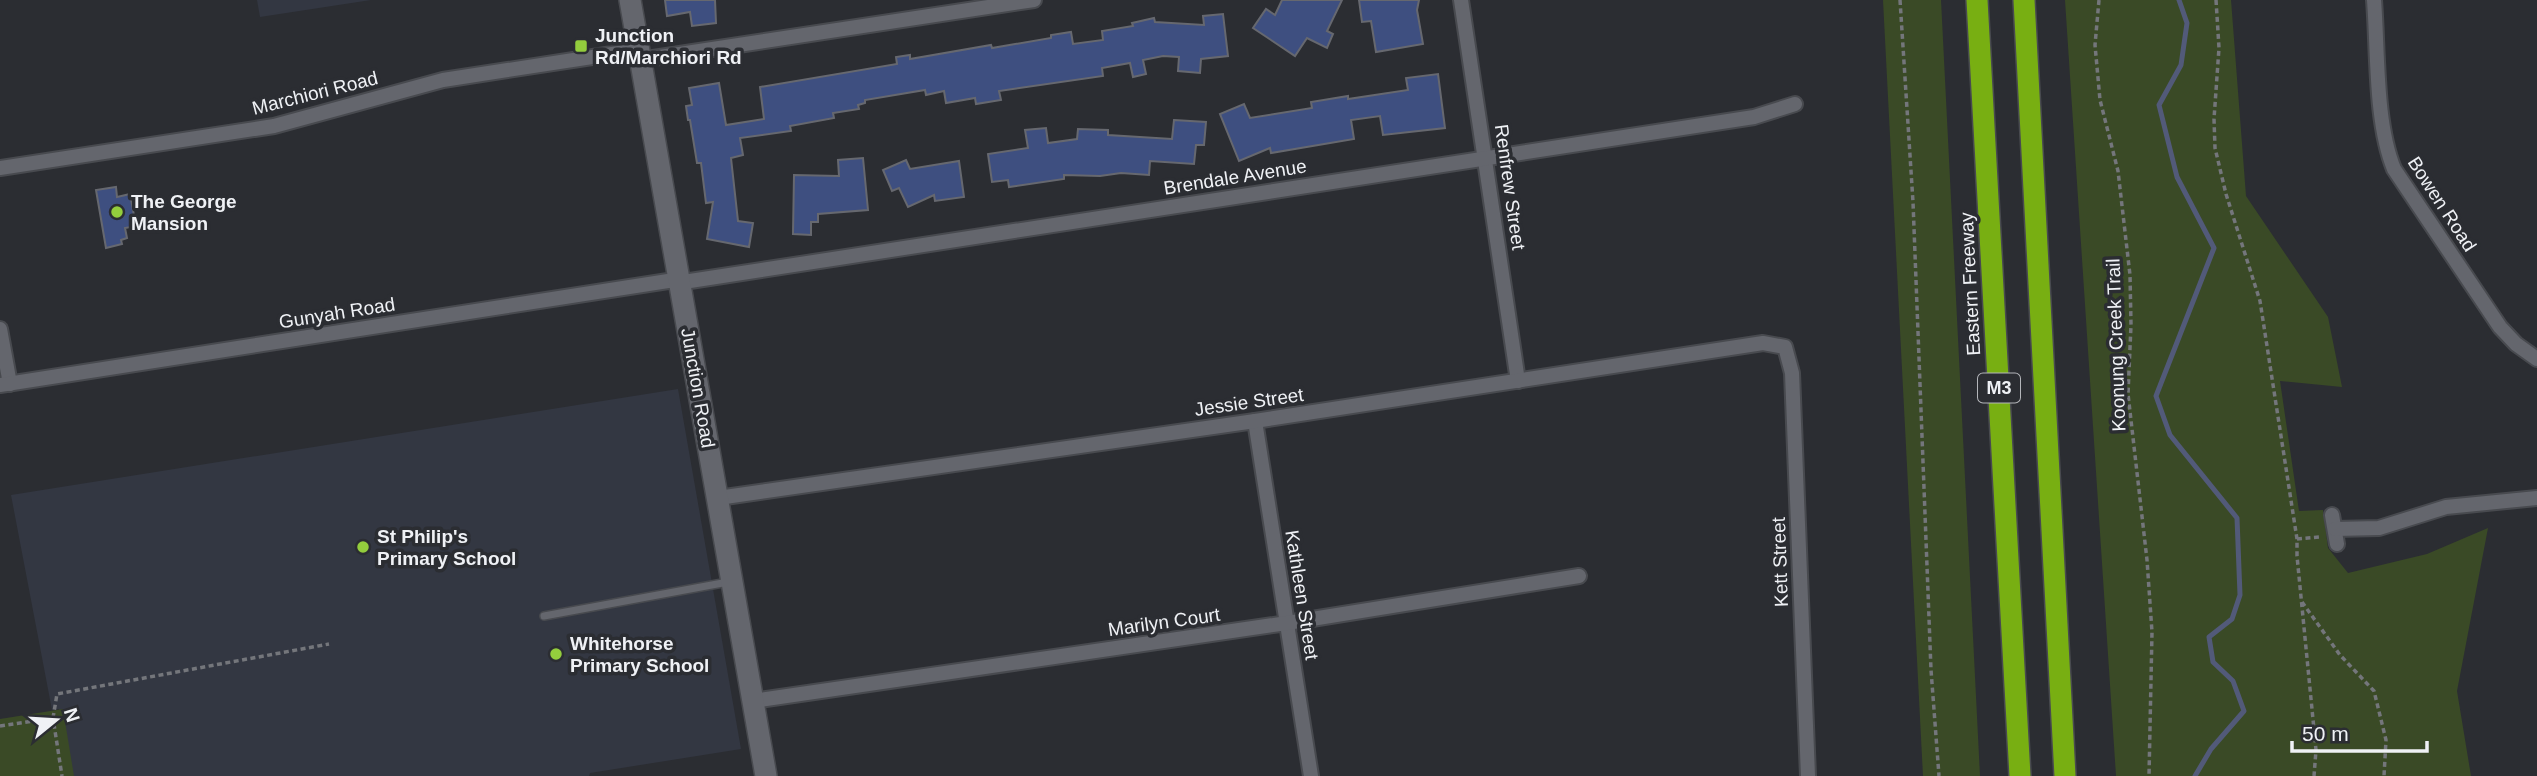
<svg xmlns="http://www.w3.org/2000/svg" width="2537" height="776" viewBox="0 0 2537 776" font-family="Helvetica,sans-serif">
	<rect width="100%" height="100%" fill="#2b2d32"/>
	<g fill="#333742">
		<path d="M257 0H371L260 17Z"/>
		<path d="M678 389 741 749 590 773 589 776H71L59 709 52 710 11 495Z"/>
	</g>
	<g fill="#3a4a26">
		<path d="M1883 0H1941L1980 776H1923Z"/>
		<path d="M2065 0H2231L2246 196 2328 317 2342 387 2280 381 2299 511 2323 510 2328 548 2348 573 2427 554 2488 528 2457 691 2471 776H2116Z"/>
		<path d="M63 709 74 776H0V719Z"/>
	</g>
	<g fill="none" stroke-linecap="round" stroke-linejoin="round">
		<path stroke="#525a79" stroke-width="5" d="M2179 0 2187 23 2181 65 2159 105 2177 177 2214 248 2156 396 2170 435 2237 518 2240 595 2232 619 2209 637 2213 662 2233 681 2244 711 2211 749 2195 776"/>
	</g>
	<g fill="#3e4f80" stroke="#66686f" stroke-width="2">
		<path d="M665 0H715L716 23 692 26 690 12 667 16Z"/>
		<path d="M1282 0H1342L1327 31 1333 34 1327 48 1307 38 1295 56 1253 28 1266 9 1275 15Z"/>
		<path d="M1359 0H1419L1417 10 1423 44 1376 52 1371 21 1362 22Z"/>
		<path d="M1223 14 1228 56 1201 59 1200 73 1178 71 1179 57 1163 56 1143 60 1146 74 1133 77 1130 63 1102 68 1103 76 999 91 1001 100 976 104 975 98 946 103 944 91 926 95 925 90 865 100V103L858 105 859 109 833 113 834 118 790 126 791 131 740 138 743 155 731 158 738 221 753 223 749 247 707 239 713 202 706 203 701 163H697L690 120H688L686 106 692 105 689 88 719 83 726 125 764 119 760 87 897 64 896 57 910 55V59L991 45 992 48 1051 38V35L1071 32 1073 44 1103 40 1102 31 1133 26 1132 23 1154 18 1155 22 1204 25 1203 16Z"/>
		<path d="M1438 74 1445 128 1383 135 1380 116 1351 120 1354 139 1271 153 1270 148 1239 161 1220 114 1244 104 1250 118 1312 108 1311 102 1348 96V99L1408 90 1406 78Z"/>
		<path d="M1174 120 1206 122 1204 145H1196L1194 164 1150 161 1149 175 1121 173 1100 176 1064 175V179L1009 187 1008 180 992 182 988 154 1028 148 1025 130 1046 128 1048 143 1077 139 1078 129 1108 130V135L1172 139Z"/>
		<path d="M863 158 868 210 818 214V222H811V235L793 234 794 175 839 176 838 160Z"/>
		<path d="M906 160 910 169 959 161 964 197 935 201 934 195 908 207 899 188 892 191 883 170Z"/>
		<path d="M116 187 117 197 130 194 136 226 125 228 127 238 121 240 122 244 106 248 96 190Z"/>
	</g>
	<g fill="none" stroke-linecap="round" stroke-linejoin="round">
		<g stroke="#484a4f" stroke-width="10">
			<path id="lane" d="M544 616 728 582"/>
		</g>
		<g stroke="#484a4f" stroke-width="18">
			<g id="street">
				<path d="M1461 0 1518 381"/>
				<path d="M2374 0C2378 51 2375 123 2394 169L2500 327 2516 344 2537 359"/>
				<path d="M640 60 1034 0"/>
				<path d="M0 168 274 126 443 80 638 50"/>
				<path d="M0 329 10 384"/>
				<path d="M0 385 668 281H690L1754 117 1795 104"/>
				<path d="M1255 421 1311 776"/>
				<path d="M718 498 1255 421 1763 343 1785 347 1792 373 1808 776"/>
				<path d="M2332 515 2337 544"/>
				<path d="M2335 529 2379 528 2446 507 2537 498"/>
				<path d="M753 701 1287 623 1579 576"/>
			</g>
		</g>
		<g stroke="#484a4f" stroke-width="24">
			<path id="secondary" d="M630 0 766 776"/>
		</g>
		<g stroke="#484a4f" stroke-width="24">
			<g id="highway">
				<path d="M1977 0 2020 776"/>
				<path d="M2024 0 2065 776"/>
			</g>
		</g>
		<g stroke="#74767b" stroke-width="3.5" stroke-dasharray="5 3.5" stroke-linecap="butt">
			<path d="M1900 0 1913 202 1931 670 1939 776"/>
			<path d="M2099 0 2095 45 2100 100 2118 171 2130 275 2131 325 2128 394 2147 560 2152 632 2149 776"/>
			<path d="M2216 0 2219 48 2214 119 2215 148 2226 194 2260 301 2297 539V556L2316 750 2314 776"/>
			<path d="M2297 539 2319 537"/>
			<path d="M2302 602 2340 655 2374 691 2386 740 2384 776"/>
			<path d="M53 718 57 694 329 644"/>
			<path d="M0 726 53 718 62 776"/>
		</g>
		<use href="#lane" stroke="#64666d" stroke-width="7"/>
		<use href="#street" stroke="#64666d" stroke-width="14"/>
		<use href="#secondary" stroke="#64666d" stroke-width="21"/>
		<use href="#highway" stroke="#78af12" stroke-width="21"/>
	</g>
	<g fill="#93cd3d" stroke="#2b2d32" stroke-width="2.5">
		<rect x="574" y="39" width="14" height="14" rx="3.5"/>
		<circle cx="117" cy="212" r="7"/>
		<circle cx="363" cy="547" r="7"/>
		<circle cx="556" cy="654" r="7"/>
	</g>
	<g text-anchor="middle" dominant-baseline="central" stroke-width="7" stroke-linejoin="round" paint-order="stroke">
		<rect fill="#2b2d32" stroke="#b4b6ba" stroke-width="2" x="1978" y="373.5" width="42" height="29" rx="5"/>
		<g font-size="18" font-weight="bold" fill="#eff1f5">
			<text x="1999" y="388">M3</text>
		</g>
		<g font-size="19" font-weight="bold" fill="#eff1f5" stroke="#2b2d32" text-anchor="start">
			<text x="595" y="35">Junction<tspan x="595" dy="22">Rd/Marchiori Rd</tspan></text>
			<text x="131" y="201">The George<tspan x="131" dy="22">Mansion</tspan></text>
			<text x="377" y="536">St Philip's<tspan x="377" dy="22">Primary School</tspan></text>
			<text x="570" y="643">Whitehorse<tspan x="570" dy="22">Primary School</tspan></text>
		</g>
		<g font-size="19" fill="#eff1f5" stroke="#2b2d32">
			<text transform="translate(315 93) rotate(-14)">Marchiori Road</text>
			<text transform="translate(1235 177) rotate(-9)">Brendale Avenue</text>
			<text transform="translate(1510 187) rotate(82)">Renfrew Street</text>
			<text transform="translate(2442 204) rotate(57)">Bowen Road</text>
			<text transform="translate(1970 284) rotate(-93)">Eastern Freeway</text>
			<text transform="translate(337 313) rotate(-9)">Gunyah Road</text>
			<text transform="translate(2116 345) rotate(-92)">Koonung Creek Trail</text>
			<text transform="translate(698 388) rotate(80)">Junction Road</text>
			<text transform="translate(1249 402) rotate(-8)">Jessie Street</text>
			<text transform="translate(1780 562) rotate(-92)">Kett Street</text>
			<text transform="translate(1302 595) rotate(81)">Kathleen Street</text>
			<text transform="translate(1164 622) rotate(-8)">Marilyn Court</text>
		</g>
	</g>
	<g transform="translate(56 720) rotate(72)" stroke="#2b2d32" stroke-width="5" paint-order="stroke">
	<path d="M0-5L12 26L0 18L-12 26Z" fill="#eff1f5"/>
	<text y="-10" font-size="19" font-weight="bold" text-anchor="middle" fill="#eff1f5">N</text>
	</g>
	<path d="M2292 741v10h135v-10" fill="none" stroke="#eff1f5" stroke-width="3.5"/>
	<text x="2302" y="741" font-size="21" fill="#eff1f5" stroke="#2b2d32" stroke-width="5" paint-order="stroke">50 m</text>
</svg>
